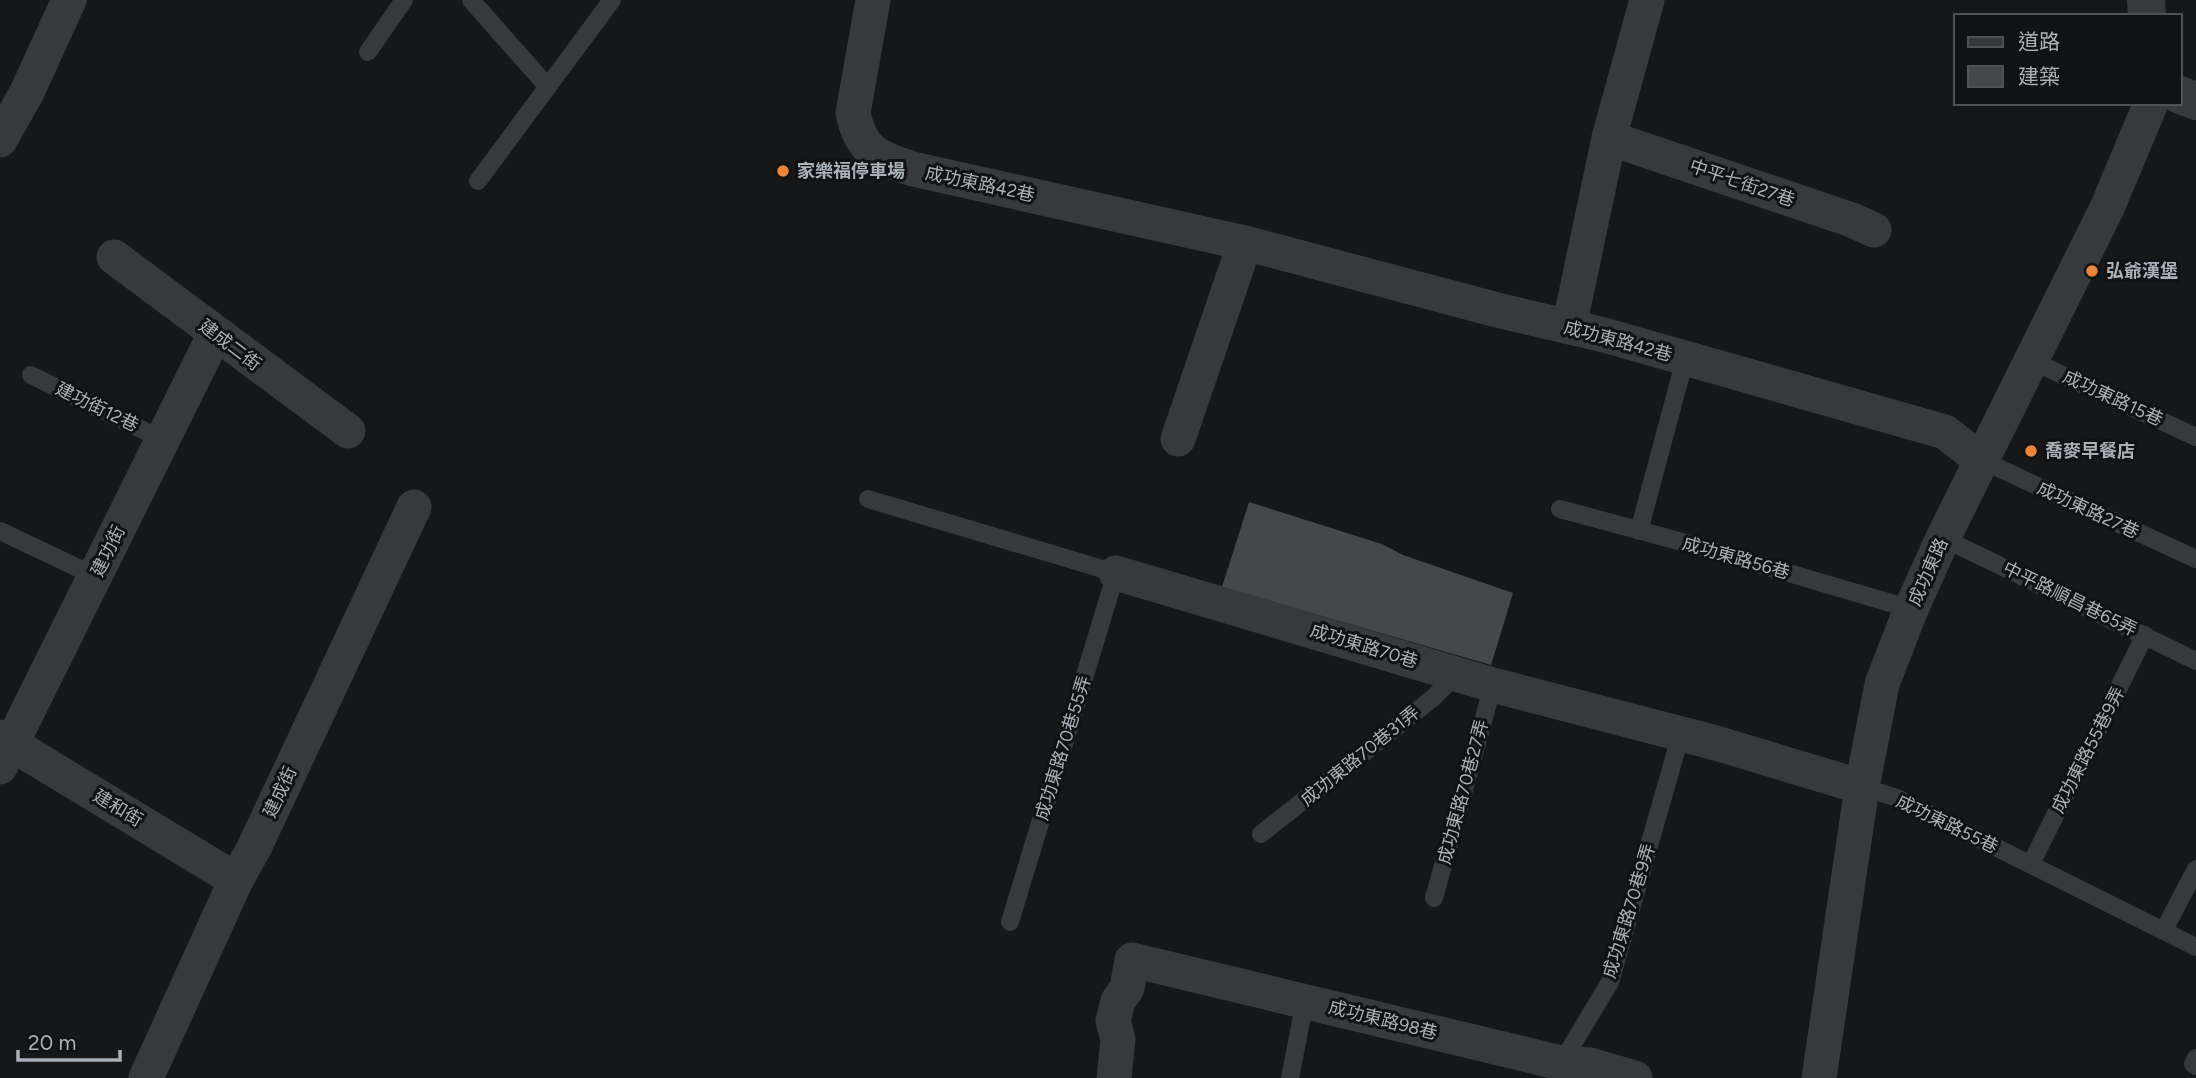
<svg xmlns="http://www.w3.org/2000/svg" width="2196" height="1078" viewBox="0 0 2196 1078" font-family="Figtree,'Noto Sans TC',sans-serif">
	<rect width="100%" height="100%" fill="#161718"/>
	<path fill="#45484b" d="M1249 502 1382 544 1403 555 1513 593 1491 665 1222 587Z"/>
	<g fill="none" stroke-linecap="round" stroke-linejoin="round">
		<g stroke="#37393d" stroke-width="18">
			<path d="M471 0 548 87"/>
			<path d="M368 52 404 0"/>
			<path d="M478 181 612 0"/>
			<path d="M2030 360 2196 437"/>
			<path d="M31 375 163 440"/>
			<path d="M1981 460 2196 559"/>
			<path d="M868 499 1116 573 1010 922"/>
			<path d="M1560 509 1686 543 1911 609"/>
			<path d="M0 531 95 576"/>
			<path d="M1639 531 1685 359"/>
			<path d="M1943 538 2196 661"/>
			<path d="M1862 787 1897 798 2196 947"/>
			<path d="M1261 834 1433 698 1457 674"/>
			<path d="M2031 864 2145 635"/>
			<path d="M1434 898 1493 685"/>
			<path d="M2164 930 2196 869"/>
			<path d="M2196 1058 2193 1064 2196 1066"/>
			<path d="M1559 1067 1610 982 1681 734"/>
			<path d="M1290 1078 1305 1001"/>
		</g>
		<g stroke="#37393d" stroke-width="35">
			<path d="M873 0 853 113C861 152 878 158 913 169L1245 243 1501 311 1604 335 1945 432 1981 460"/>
			<path d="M1609 138 1852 220 1874 230"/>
			<path d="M0 140 27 92 69 0"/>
			<path d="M114 257 348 431"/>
			<path d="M1569 327 1609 138 1647 0"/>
			<path d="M1178 439 1245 243"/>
			<path d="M1116 573 1493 685 1716 743 1862 787"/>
			<path d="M0 737 236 880"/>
			<path d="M0 767 215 334"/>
			<path d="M146 1078 236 880 254 848 414 507"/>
			<path d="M1114 1078 1118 1039 1113 1021 1118 1001 1127 988 1132 960 1561 1063 1590 1065 1635 1078"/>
			<path d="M1819 1078 1862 787 1882 684 1911 609 1943 538 2107 208 2151 103"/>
		</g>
		<g stroke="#37393d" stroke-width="38">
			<path d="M2146 0 2147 16"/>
			<path d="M2180 95 2196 101"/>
		</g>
	</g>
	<g fill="#ec843a" stroke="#111213" stroke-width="2.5">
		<circle cx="783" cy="171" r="7"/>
		<circle cx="2092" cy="271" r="7"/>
		<circle cx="2031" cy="451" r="7"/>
	</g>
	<g text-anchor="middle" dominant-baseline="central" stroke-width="6" stroke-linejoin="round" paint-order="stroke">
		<g font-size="18" font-weight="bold" fill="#a9b1b7" stroke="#111213" text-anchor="start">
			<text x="797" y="171">家樂福停車場</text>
			<text x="2106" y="271">弘爺漢堡</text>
			<text x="2045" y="451">喬麥早餐店</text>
		</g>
		<g font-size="18" fill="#a9b1b7" stroke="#111213">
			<text transform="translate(1742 183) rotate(19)">中平七街27巷</text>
			<text transform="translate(980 184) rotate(12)">成功東路42巷</text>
			<text transform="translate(1618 341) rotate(15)">成功東路42巷</text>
			<text transform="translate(230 345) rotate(37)">建成二街</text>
			<text transform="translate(2113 398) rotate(25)">成功東路15巷</text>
			<text transform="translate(97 407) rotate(26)">建功街12巷</text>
			<text transform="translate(2088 510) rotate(25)">成功東路27巷</text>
			<text transform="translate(108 551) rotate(-64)">建功街</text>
			<text transform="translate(1736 558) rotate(16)">成功東路56巷</text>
			<text transform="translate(1928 572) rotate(-66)">成功東路</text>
			<text transform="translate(2070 599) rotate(26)">中平路順昌巷65弄</text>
			<text transform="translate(1364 646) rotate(17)">成功東路70巷</text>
			<text transform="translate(1063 748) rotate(-73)">成功東路70巷55弄</text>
			<text transform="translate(2088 750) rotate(-63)">成功東路55巷9弄</text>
			<text transform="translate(1360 756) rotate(-39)">成功東路70巷31弄</text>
			<text transform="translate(280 792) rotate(-65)">建成街</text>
			<text transform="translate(1463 792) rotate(-75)">成功東路70巷27弄</text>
			<text transform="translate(118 808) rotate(31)">建和街</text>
			<text transform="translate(1947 824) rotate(26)">成功東路55巷</text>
			<text transform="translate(1629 911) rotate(-73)">成功東路70巷9弄</text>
			<text transform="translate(1383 1020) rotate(14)">成功東路98巷</text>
		</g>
	</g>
	<rect x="1954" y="14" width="228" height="91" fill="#111213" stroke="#4e5255" stroke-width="2"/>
	<rect x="1968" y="37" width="35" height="10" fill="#37393d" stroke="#4e5255" stroke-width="2"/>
	<text x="2018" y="49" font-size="21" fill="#a9b1b7">道路</text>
	<rect x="1968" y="66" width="35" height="21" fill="#45484b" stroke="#4e5255" stroke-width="2"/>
	<text x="2018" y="84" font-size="21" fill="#a9b1b7">建築</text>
	<path d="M18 1050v10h102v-10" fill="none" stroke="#a9b1b7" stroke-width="3.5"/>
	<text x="28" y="1050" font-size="21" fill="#a9b1b7" stroke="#111213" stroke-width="5" paint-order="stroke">20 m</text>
</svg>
